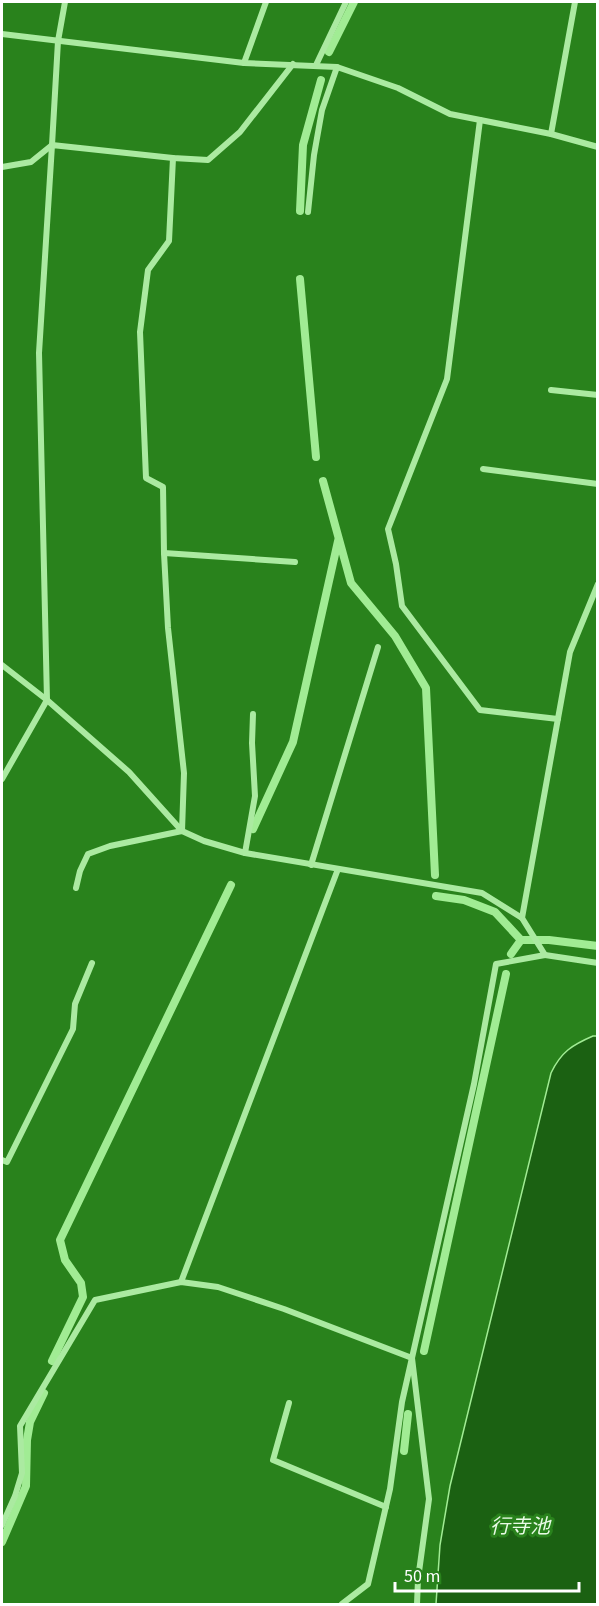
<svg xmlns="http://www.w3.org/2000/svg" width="599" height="1606" viewBox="0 0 599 1606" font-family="'Source Sans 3','Noto Sans JP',sans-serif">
	<rect width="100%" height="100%" fill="#29821c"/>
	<path fill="#1b6112" stroke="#a1ec94" stroke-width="1.5" d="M593 1036H598L597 1604H436L440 1545 450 1486 551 1073C561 1052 572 1045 593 1036Z"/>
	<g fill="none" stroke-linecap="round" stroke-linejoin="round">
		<g stroke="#a1ec94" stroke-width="8">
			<path d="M329 52 354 2"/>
			<path d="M300 211 303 145 321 80"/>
			<path d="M300 279 316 457"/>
			<path d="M323 481 351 583 395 636 426 688 435 875"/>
			<path d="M253 829 293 742 338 541"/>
			<path d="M436 896 464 900 495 912 521 940 511 954"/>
			<path d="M521 940H549L598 946"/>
			<path d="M424 1351 506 974"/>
			<path d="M52 1361 83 1297 81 1283 65 1260 60 1240 231 885"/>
			<path d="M404 1451 408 1414"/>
			<path d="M2 1542 26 1486 27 1440 30 1422 44 1393"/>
		</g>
		<g stroke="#abeaa1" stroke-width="6">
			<path d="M2 34 244 63 337 67 398 88 450 114 551 134 598 147"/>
			<path d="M244 63 266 2"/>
			<path d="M316 65 346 2"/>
			<path d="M480 120 447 379 388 529 396 564 402 606 480 710 558 719"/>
			<path d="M551 134 575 2"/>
			<path d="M2 167 31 162 52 145 58 41 65 2"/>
			<path d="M308 212 314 155 322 110 337 67"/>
			<path d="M551 390 598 395"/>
			<path d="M483 469 598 484"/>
			<path d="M164 553 295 562"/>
			<path d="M2 665 47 700 129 772 182 831 204 841 245 853 482 893 522 918 545 955 598 963"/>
			<path d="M2 779 47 700 39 353 52 145 173 158 208 160 240 132 293 64"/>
			<path d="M245 853 255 796 252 743 253 714"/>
			<path d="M311 865 378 647"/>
			<path d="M76 888 80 871 88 854 110 846 182 831 184 773 168 628 164 553 163 487 146 478 140 332 148 270 169 241 173 158"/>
			<path d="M522 918 570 652 598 584"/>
			<path d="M2 1160 7 1162 73 1029 75 1004 92 963"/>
			<path d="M181 1282 338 869"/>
			<path d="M289 1403 273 1460 386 1507"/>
			<path d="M2 1525 15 1496 22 1473 20 1426 95 1300 181 1282 218 1287 284 1309 412 1358 429 1499 418 1579 417 1604"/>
			<path d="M342 1604 368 1584 390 1489 402 1402 474 1084 496 964 545 955"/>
		</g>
	</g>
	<g text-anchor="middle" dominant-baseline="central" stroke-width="6" stroke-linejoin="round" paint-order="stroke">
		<g font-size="20" font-style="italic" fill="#e9fbe6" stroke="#29821c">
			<text x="520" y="1527">行寺池</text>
		</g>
	</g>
	<rect width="599" height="1606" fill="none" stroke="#ffffff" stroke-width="6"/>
	<path d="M395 1582v9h184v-9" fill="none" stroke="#ffffff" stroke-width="3"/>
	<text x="404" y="1582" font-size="18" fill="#ffffff" stroke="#29821c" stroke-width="4.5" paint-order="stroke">50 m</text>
</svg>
